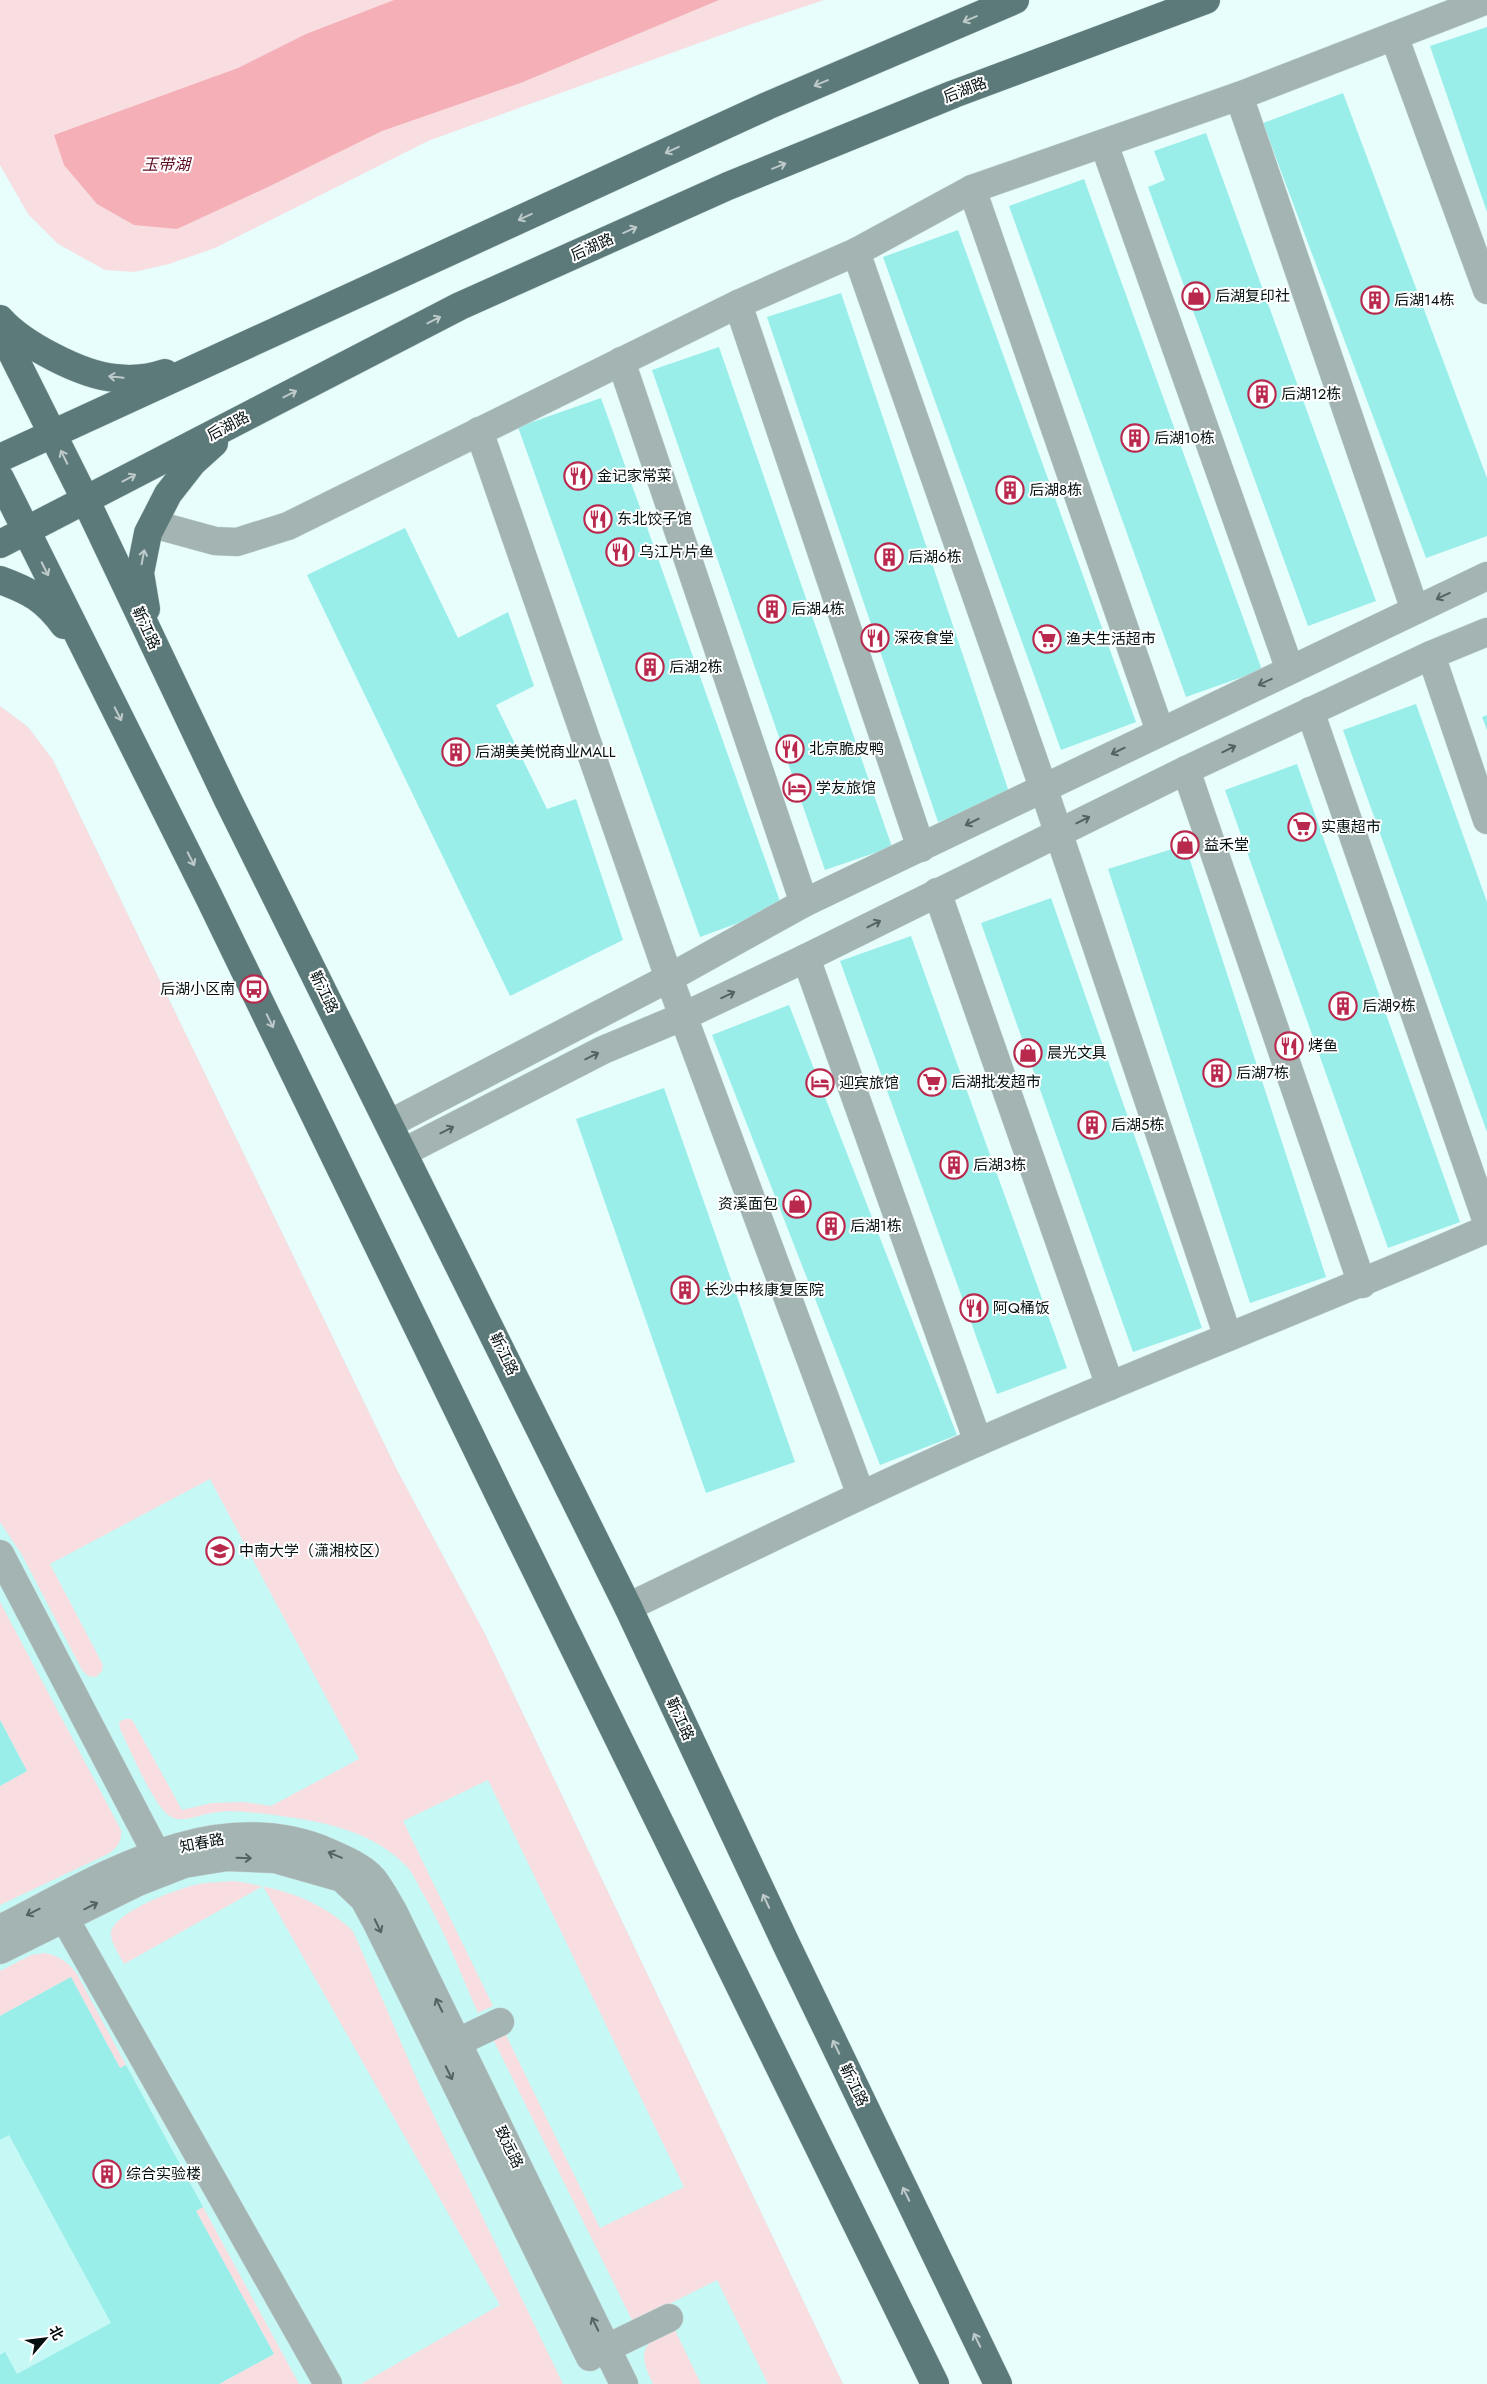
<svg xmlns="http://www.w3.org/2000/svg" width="1487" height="2384" viewBox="0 0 1487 2384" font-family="Jost,'Noto Sans SC',sans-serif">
	<rect width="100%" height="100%" fill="#e7fefd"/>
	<path fill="#c6f8f5" d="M0 706 28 727 53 760 397 1470 484 1632 843 2384H0Z"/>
	<g fill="#f8dee1">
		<path d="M0 0H824L749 25 428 141 215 248 169 264 134 272 105 270 58 244 28 214 0 165Z"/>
		<path d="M0 706 28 727 53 760 397 1470 484 1632 843 2384H768L717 2280 633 2322 493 2039 504 2031 600 2228 684 2187 488 1780 403 1821 493 2006 478 2013C460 1972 444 1929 421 1890 417 1883 413 1873 407 1867 367 1824 301 1818 246 1812 235 1811 222 1811 212 1813 199 1815 183 1823 171 1817 154 1808 130 1749 120 1729L119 1722 125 1719H131L134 1723 182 1810 212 1803 244 1802 271 1806 359 1759 210 1479 50 1564 103 1665 102 1671 96 1677 88 1676 82 1670 22 1555 0 1522Z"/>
		<path d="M0 1602 121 1830C122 1841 118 1846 110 1853L0 1905V1786L27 1771 0 1720Z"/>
		<path d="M234 1881C280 1888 318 1898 353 1931L422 2091 563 2384H361L500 2305 263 1886 124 1964C120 1955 110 1942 111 1933 114 1911 180 1888 199 1884 210 1882 222 1882 234 1881Z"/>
		<path d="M45 1953C61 1957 68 1962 77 1974L126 2065 120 2068 71 1977 0 2016V1971L31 1955Z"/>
		<path d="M203 2207 299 2384H219L274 2354 196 2211Z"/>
		<path d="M674 2328 701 2384H653C636 2349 643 2344 674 2328Z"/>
	</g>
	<path fill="#f5afb7" d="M394 0H719L523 82 382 131 270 186 177 229 134 225 97 204 64 165 54 135 238 68 306 34Z"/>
	<g fill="#99eeea">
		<path d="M1487 27V212L1430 46Z"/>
		<path d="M1343 93 1487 478V536L1426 558 1263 123Z"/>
		<path d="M1206 133 1376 601 1308 626 1148 187 1165 180 1154 151Z"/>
		<path d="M1084 179 1262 670 1186 697 1009 206Z"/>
		<path d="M958 230 1136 722 1061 750 883 257Z"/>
		<path d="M841 293 1011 798 938 822 767 317Z"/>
		<path d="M719 347 892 847 825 870 652 370Z"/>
		<path d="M601 398 782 907 700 937 518 427Z"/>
		<path d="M405 528 458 638 508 612 534 686 496 705 547 809 576 799 623 940 510 996 307 575Z"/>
		<path d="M1416 704 1487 902V1132L1343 730Z"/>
		<path d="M1487 715V730L1482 717Z"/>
		<path d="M1297 764 1460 1222 1388 1248 1225 790Z"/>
		<path d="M1185 845 1326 1277 1250 1303 1108 869Z"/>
		<path d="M1051 898 1202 1328 1133 1352 981 923Z"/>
		<path d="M911 936 1067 1368 997 1394 840 961Z"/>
		<path d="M789 1005 957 1435 880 1465 712 1035Z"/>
		<path d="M664 1088 795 1462 706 1493 576 1119Z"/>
		<path d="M0 1720 27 1771 0 1786Z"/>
		<path d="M71 1977 120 2068 126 2065 203 2207 196 2211 274 2354 219 2384H0V2355L5 2352 17 2374 111 2323 9 2135 0 2140V2016Z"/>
	</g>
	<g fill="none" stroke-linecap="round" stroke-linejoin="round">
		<g stroke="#c3d8d7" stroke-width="29">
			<g id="minor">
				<path d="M1394 36 1487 290"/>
				<path d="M1239 96 1415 610"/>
				<path d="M1104 144 1290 670"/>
				<path d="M972 189 1160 731"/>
				<path d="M856 252 1043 787 1228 1337"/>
				<path d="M738 304 921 848"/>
				<path d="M621 361 804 903"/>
				<path d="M479 431 669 978 861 1495"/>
				<path d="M153 524 215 541 237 542 288 526 738 304 856 252 972 189 1239 96 1487 0"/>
				<path d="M1431 655 1487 820"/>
				<path d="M1310 711 1487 1222"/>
				<path d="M1186 770 1362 1284"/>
				<path d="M937 892 1110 1386"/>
				<path d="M806 958 978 1442"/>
				<path d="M389 1124 669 978 804 903 1487 576"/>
				<path d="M404 1152 603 1050 684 1016 806 958 1186 770 1431 655 1487 632"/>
				<path d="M0 1554 156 1853"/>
				<path d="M628 1607C744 1551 860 1494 978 1442 1146 1368 1318 1303 1487 1229"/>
				<path d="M65 1919 328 2384"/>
				<path d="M0 1929C99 1879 214 1803 328 1852 342 1858 363 1867 373 1879 381 1889 387 1901 393 1911L624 2384"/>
				<path d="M0 1950 138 1882 184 1864 227 1857 275 1859 342 1878 364 1899 377 1923 590 2357"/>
				<path d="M458 2042 500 2022"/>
				<path d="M607 2348 669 2318"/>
			</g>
		</g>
		<g stroke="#c3d8d7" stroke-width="29">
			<g id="major">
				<path d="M0 319C22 344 81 375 115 378 131 380 150 378 165 373"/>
				<path d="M0 329 86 501 228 800 628 1607 787 1946 998 2384"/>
				<path d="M0 458 767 106 1015 0"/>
				<path d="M0 478 208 895 500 1497 935 2384"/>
				<path d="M0 544 460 306 728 186 954 94 1206 0"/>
				<path d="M0 580C30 591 45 599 64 625"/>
				<path d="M146 609 140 573 148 533 168 494 193 462 214 443"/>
			</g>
		</g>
		<use href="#minor" stroke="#a3b4b3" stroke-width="28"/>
		<use href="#major" stroke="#5c7a79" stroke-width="28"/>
	</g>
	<defs><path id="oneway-shaft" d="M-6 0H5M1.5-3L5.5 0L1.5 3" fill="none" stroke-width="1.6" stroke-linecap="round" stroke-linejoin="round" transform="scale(1.25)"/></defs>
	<g stroke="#becac9">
		<use href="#oneway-shaft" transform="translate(970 19) rotate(157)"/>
		<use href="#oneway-shaft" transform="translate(821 83) rotate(157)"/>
		<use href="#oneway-shaft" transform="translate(672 150) rotate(155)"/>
		<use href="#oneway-shaft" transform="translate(779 166) rotate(-22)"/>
		<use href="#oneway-shaft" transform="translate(525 217) rotate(155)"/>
		<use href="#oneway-shaft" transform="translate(630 230) rotate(-24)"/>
		<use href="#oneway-shaft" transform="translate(434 320) rotate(-27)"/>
		<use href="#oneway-shaft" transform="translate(116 377) rotate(-174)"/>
		<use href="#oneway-shaft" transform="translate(290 394) rotate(-27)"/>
		<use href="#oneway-shaft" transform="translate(64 457) rotate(-116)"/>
		<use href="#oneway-shaft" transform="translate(129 478) rotate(-28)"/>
		<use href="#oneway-shaft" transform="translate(143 557) rotate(-79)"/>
		<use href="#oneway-shaft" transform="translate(45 569) rotate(63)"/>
		<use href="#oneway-shaft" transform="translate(118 714) rotate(63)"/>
		<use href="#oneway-shaft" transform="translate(191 859) rotate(63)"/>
		<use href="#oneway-shaft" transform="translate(270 1021) rotate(64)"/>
		<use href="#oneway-shaft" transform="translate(766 1901) rotate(-115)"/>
		<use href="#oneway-shaft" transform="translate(836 2047) rotate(-116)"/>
		<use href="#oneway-shaft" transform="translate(906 2194) rotate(-116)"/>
		<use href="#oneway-shaft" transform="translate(977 2340) rotate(-116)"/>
	</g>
	<g stroke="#546262">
		<use href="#oneway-shaft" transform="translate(1443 596) rotate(155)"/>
		<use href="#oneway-shaft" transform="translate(1265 682) rotate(155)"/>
		<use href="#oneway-shaft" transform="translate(1229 749) rotate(-26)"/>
		<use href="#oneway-shaft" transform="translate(1118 751) rotate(154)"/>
		<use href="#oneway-shaft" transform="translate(1083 820) rotate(-26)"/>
		<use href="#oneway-shaft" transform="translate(972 822) rotate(154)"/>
		<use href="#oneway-shaft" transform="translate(874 924) rotate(-27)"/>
		<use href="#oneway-shaft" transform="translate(728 995) rotate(-25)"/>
		<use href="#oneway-shaft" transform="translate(592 1056) rotate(-27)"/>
		<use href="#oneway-shaft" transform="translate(447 1130) rotate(-27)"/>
		<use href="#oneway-shaft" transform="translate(335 1855) rotate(-157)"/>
		<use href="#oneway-shaft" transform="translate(244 1858) rotate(2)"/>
		<use href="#oneway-shaft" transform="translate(91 1906) rotate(-27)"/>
		<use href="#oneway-shaft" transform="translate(33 1912) rotate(153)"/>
		<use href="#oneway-shaft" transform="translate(378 1926) rotate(64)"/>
		<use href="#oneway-shaft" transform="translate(439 2005) rotate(-116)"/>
		<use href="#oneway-shaft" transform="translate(449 2073) rotate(64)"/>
		<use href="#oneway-shaft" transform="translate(595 2324) rotate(-116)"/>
	</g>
	<defs>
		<g id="shop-ring" transform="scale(1.4375)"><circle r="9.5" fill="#fff" stroke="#b9294e" stroke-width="1.5"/><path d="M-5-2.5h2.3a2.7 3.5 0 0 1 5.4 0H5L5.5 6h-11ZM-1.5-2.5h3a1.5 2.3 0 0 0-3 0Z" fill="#b9294e"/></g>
		<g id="building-ring" transform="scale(1.4375)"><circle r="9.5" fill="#fff" stroke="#b9294e" stroke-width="1.5"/><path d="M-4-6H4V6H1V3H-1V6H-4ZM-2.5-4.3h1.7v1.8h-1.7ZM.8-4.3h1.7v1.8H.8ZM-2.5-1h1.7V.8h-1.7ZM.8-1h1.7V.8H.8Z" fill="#b9294e"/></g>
		<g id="restaurant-ring" transform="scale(1.4375)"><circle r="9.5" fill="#fff" stroke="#b9294e" stroke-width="1.5"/><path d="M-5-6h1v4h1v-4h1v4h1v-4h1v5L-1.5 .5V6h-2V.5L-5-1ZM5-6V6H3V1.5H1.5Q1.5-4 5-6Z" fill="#b9294e"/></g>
		<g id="supermarket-ring" transform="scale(1.4375)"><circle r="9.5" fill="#fff" stroke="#b9294e" stroke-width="1.5"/><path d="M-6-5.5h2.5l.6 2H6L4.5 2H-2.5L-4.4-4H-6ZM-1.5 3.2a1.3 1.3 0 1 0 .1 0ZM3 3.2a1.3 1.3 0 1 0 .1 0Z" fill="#b9294e"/></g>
		<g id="hotel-ring" transform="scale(1.4375)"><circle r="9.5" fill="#fff" stroke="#b9294e" stroke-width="1.5"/><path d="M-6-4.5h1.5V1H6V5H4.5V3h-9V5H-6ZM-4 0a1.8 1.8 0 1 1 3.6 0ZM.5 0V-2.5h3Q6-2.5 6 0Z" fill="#b9294e"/></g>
		<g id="bus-ring" transform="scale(1.4375)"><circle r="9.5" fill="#fff" stroke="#b9294e" stroke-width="1.5"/><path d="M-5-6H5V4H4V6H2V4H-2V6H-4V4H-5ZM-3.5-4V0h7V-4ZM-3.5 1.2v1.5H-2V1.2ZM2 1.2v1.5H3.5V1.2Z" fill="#b9294e"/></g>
		<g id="university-ring" transform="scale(1.4375)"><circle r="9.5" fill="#fff" stroke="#b9294e" stroke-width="1.5"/><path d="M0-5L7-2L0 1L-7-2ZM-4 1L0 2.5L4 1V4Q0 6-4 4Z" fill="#b9294e"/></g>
	</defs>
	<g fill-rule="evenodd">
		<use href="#shop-ring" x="1196" y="296"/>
		<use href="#building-ring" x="1375" y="300"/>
		<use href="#building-ring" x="1262" y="394"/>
		<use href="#building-ring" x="1135" y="438"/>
		<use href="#restaurant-ring" x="578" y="476"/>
		<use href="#building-ring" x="1010" y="490"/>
		<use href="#restaurant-ring" x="598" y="519"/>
		<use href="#restaurant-ring" x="620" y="552"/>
		<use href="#building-ring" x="889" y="557"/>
		<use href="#building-ring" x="772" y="609"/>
		<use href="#restaurant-ring" x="875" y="638"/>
		<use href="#supermarket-ring" x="1047" y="639"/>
		<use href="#building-ring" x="650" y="667"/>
		<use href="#restaurant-ring" x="790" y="749"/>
		<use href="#building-ring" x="456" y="752"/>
		<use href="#hotel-ring" x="797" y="788"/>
		<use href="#supermarket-ring" x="1302" y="827"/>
		<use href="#shop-ring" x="1185" y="845"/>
		<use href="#bus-ring" x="254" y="989"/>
		<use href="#building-ring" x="1343" y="1006"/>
		<use href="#restaurant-ring" x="1289" y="1046"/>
		<use href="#shop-ring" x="1028" y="1053"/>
		<use href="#building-ring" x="1217" y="1073"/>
		<use href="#supermarket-ring" x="932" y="1082"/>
		<use href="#hotel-ring" x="820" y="1083"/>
		<use href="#building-ring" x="1092" y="1125"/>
		<use href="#building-ring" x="954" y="1165"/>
		<use href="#shop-ring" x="797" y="1204"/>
		<use href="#building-ring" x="831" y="1226"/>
		<use href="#building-ring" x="685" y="1290"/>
		<use href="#restaurant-ring" x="974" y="1308"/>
		<use href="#university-ring" x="220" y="1551"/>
		<use href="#building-ring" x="107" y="2174"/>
	</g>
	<g text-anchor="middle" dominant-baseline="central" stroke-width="4" stroke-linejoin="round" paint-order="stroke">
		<g font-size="15" fill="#041110" stroke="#fff">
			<text transform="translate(965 90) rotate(-21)">后湖路</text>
			<text transform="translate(592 247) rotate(-24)">后湖路</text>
			<text transform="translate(228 426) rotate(-28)">后湖路</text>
			<text transform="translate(146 628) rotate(65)">靳江路</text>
			<text transform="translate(324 992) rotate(64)">靳江路</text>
			<text transform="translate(504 1354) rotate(64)">靳江路</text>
			<text transform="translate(680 1719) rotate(65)">靳江路</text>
			<text transform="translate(202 1843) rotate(-11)">知春路</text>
			<text transform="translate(854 2085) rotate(64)">靳江路</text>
			<text transform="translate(509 2147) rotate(64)">致远路</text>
		</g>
		<g font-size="15" fill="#041110" stroke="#fff" text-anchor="start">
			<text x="1215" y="296">后湖复印社</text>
			<text x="1394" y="300">后湖14栋</text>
			<text x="1281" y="394">后湖12栋</text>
			<text x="1154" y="438">后湖10栋</text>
			<text x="597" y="476">金记家常菜</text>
			<text x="1029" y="490">后湖8栋</text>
			<text x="617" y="519">东北饺子馆</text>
			<text x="639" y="552">乌江片片鱼</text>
			<text x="908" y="557">后湖6栋</text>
			<text x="791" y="609">后湖4栋</text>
			<text x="894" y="638">深夜食堂</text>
			<text x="1066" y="639">渔夫生活超市</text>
			<text x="669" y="667">后湖2栋</text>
			<text x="809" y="749">北京脆皮鸭</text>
			<text x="475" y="752">后湖美美悦商业MALL</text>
			<text x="816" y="788">学友旅馆</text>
			<text x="1321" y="827">实惠超市</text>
			<text x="1204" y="845">益禾堂</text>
			<text x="235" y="989" text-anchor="end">后湖小区南</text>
			<text x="1362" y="1006">后湖9栋</text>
			<text x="1308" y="1046">烤鱼</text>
			<text x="1047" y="1053">晨光文具</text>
			<text x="1236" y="1073">后湖7栋</text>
			<text x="951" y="1082">后湖批发超市</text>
			<text x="839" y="1083">迎宾旅馆</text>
			<text x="1111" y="1125">后湖5栋</text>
			<text x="973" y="1165">后湖3栋</text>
			<text x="778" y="1204" text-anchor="end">资溪面包</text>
			<text x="850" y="1226">后湖1栋</text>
			<text x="704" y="1290">长沙中核康复医院</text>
			<text x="993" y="1308">阿Q桶饭</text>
			<text x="239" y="1551">中南大学（潇湘校区）</text>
			<text x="126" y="2174">综合实验楼</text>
		</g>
		<g font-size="16" font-style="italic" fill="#5b0921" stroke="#fff">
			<text x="166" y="164">玉带湖</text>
		</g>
	</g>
	<g transform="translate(45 2339) rotate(62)" stroke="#ffffff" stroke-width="4" paint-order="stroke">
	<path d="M0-4L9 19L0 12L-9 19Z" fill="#041110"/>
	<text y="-8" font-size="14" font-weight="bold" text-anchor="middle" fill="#041110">北</text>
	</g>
</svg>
